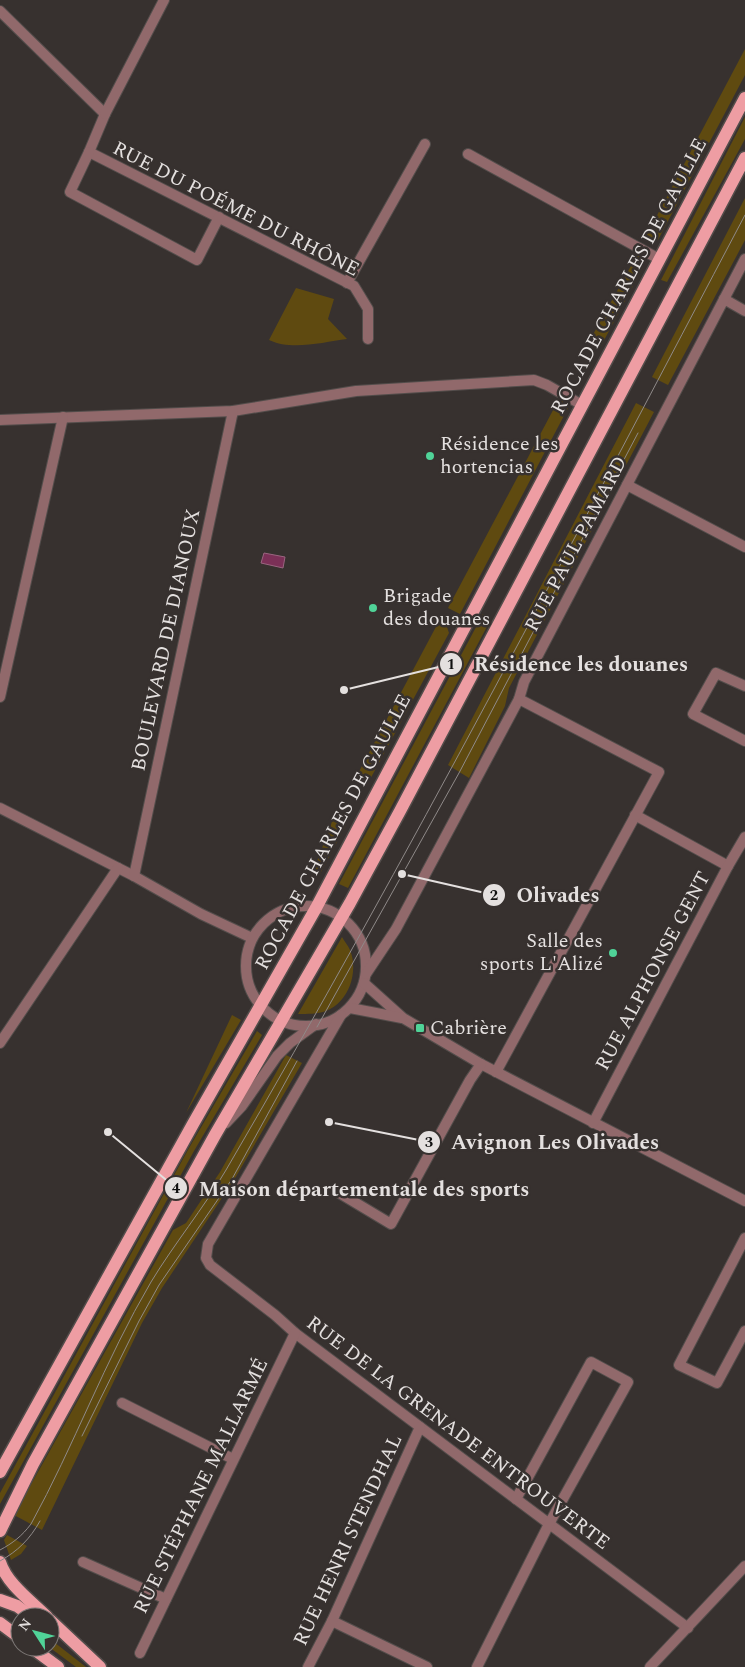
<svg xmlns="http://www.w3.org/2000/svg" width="745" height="1667" viewBox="0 0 745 1667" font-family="Spectral,serif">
	<rect width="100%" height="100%" fill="#37312f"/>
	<g fill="#5f4a10">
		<path d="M745 49V75L658 240 650 242 644 240Z"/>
		<path d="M745 117V139L667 282 661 280Z"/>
		<path d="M745 198V240L668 385 652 377Z"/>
		<path d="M637 255 642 259 643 267 601 346 590 340Z"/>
		<path d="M296 288 334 299 328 319 347 339C323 342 292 351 269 340Z"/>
		<path d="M560 397 568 408 460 614 448 608Z"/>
		<path d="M636 403 654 412 509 688 505 706 469 778 448 765Z"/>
		<path d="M483 614 490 621 348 888 339 884Z"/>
		<path d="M438 623 447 627 449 633 367 785 355 779Z"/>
		<path d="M333 819 346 825 320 874 313 872Z"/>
		<path d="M342 937C344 941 348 945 350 950 359 972 349 1002 326 1011 318 1014 307 1014 298 1014Z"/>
		<path d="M232 1015 241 1020 186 1113Z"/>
		<path d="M257 1031 262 1035 194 1151 0 1504V1493L189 1148Z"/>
		<path d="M286 1055 302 1063 234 1180 162 1288 142 1323 42 1530 14 1515 173 1230 186 1223 220 1172Z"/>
		<path d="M7 1535 27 1546 21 1554 11 1560 4 1540Z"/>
		<path d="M50 1639 86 1667H76L49 1647Z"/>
	</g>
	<path fill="#7b3057" stroke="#9a6580" d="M264 553 285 557 283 568 261 563Z"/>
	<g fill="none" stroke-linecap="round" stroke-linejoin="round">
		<g stroke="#534d4b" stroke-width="12">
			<g id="minor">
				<path d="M0 11 105 114 89 152 354 286 368 309V339"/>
				<path d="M105 114 164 0"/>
				<path d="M89 152 70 192 197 260 219 217"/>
				<path d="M468 154 659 259"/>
				<path d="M347 283 425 144"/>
				<path d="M724 299 745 311"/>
				<path d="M0 420 233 411 356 391 534 380 547 385 582 405"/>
				<path d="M627 485 745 547"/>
				<path d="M745 686 716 673 693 714 745 741"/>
				<path d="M0 697 63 417"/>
				<path d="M0 808 134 876 201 914 252 938"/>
				<path d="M635 815 728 866"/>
				<path d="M134 876 233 411"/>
				<circle cx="306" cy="966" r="60"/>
				<path d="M366 974 396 929 519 699 524 682 745 259"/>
				<path d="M364 983 403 1018 481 1064 745 1201"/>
				<path d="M350 1008 402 1018"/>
				<path d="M341 1015 208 1244 206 1258 210 1265 275 1315 295 1333 688 1628"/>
				<path d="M0 1043 118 868"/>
				<path d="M496 1072 659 772 519 699"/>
				<path d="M226 1123 242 1106 277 1056 290 1043 316 1024"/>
				<path d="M593 1123 728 866 745 837"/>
				<path d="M336 1191 391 1224 470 1080 481 1064"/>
				<path d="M745 1238 679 1365 717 1383 745 1331"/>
				<path d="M122 1403 233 1459"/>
				<path d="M83 1562 166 1599"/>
				<path d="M332 1621 427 1667"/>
				<path d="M140 1653 295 1333"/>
				<path d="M308 1667 332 1621 420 1427"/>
				<path d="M477 1667 549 1524 628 1382 591 1362 516 1499"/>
				<path d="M650 1667 745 1566"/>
			</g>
		</g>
		<g stroke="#534d4b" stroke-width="15">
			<g id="primary">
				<path d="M0 1472 193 1124 316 908 745 98"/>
				<path d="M0 1531 33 1464 215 1135 350 903 400 811 745 158"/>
				<path d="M0 1562C7 1584 31 1601 47 1617"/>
				<path d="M0 1600 17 1606 32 1617"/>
				<path d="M50 1620 100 1667"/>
				<path d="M0 1623 20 1638"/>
				<path d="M31 1647 58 1667"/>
			</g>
		</g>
		<use href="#minor" stroke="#91696b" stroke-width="10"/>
		<use href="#primary" stroke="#ee9da3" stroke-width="12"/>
		<g stroke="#8f8a89" stroke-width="1">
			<path d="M317 1027 459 773 638 433"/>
			<path d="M82 1436 139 1321 159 1285 232 1179 297 1061"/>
			<path d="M0 1550C13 1543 22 1536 31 1524 74 1446 105 1360 151 1282 174 1244 203 1209 226 1170 409 857 576 535 745 215"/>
			<path d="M0 1561C18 1551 30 1539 40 1521"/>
		</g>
	</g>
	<g fill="#50d398" stroke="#37312f" stroke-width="2">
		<circle cx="430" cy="456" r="5"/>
		<circle cx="373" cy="608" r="5"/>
		<circle cx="613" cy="953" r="5"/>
		<rect x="415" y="1023" width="10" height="10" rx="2.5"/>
	</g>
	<g text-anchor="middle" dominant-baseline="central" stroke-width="5" stroke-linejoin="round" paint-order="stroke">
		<g font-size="20" fill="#e4e0df" stroke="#37312f">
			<text transform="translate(236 209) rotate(27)">RUE DU POÉME DU RHÔNE</text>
			<text transform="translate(629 276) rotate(-62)">ROCADE CHARLES DE GAULLE</text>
			<text transform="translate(576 544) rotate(-62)">RUE PAUL PAMARD</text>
			<text transform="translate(166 640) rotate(-78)">BOULEVARD DE DIANOUX</text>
			<text transform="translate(333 832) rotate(-62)">ROCADE CHARLES DE GAULLE</text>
			<text transform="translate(653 971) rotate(-62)">RUE ALPHONSE GENT</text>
			<text transform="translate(458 1433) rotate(37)">RUE DE LA GRENADE ENTROUVERTE</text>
			<text transform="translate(201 1486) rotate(-64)">RUE STÉPHANE MALLARMÉ</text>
			<text transform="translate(348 1540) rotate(-65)">RUE HENRI STENDHAL</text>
		</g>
		<g font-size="20" fill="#e4e0df" stroke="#37312f" text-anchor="start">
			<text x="440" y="444">Résidence les<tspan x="440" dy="23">hortencias</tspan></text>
			<text x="383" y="596">Brigade<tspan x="383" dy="23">des douanes</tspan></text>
			<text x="603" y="941" text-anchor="end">Salle des<tspan x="603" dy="23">sports L'Alizé</tspan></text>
			<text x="430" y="1028">Cabrière</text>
		</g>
	</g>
	<path fill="none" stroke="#e4e0df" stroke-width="2" d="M344 690L451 664M402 874L494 895M329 1122L429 1142M108 1132L176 1188"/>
	<g fill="#e4e0df" stroke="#37312f" stroke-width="2">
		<circle cx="344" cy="690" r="5"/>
		<circle cx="402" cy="874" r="5"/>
		<circle cx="329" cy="1122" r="5"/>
		<circle cx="108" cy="1132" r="5"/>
		<circle cx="451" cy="664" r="12"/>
		<circle cx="494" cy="895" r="12"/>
		<circle cx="429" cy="1142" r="12"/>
		<circle cx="176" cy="1188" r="12"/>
	</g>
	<g font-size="15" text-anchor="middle" font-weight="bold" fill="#111">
		<text x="451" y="669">1</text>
		<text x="494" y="900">2</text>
		<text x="429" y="1147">3</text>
		<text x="176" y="1193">4</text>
	</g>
	<g font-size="21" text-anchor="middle" font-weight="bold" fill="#e4e0df" stroke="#37312f" stroke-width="5" stroke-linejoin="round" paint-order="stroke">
		<text x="581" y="671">Résidence les douanes</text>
		<text x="558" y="902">Olivades</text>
		<text x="555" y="1149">Avignon Les Olivades</text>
		<text x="364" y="1196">Maison départementale des sports</text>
	</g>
	<g transform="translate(35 1632) rotate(306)"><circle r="24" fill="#37312f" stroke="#7c7775"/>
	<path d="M0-4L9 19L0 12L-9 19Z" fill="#50d398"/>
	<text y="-8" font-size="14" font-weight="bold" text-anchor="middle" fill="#e4e0df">N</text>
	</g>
</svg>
